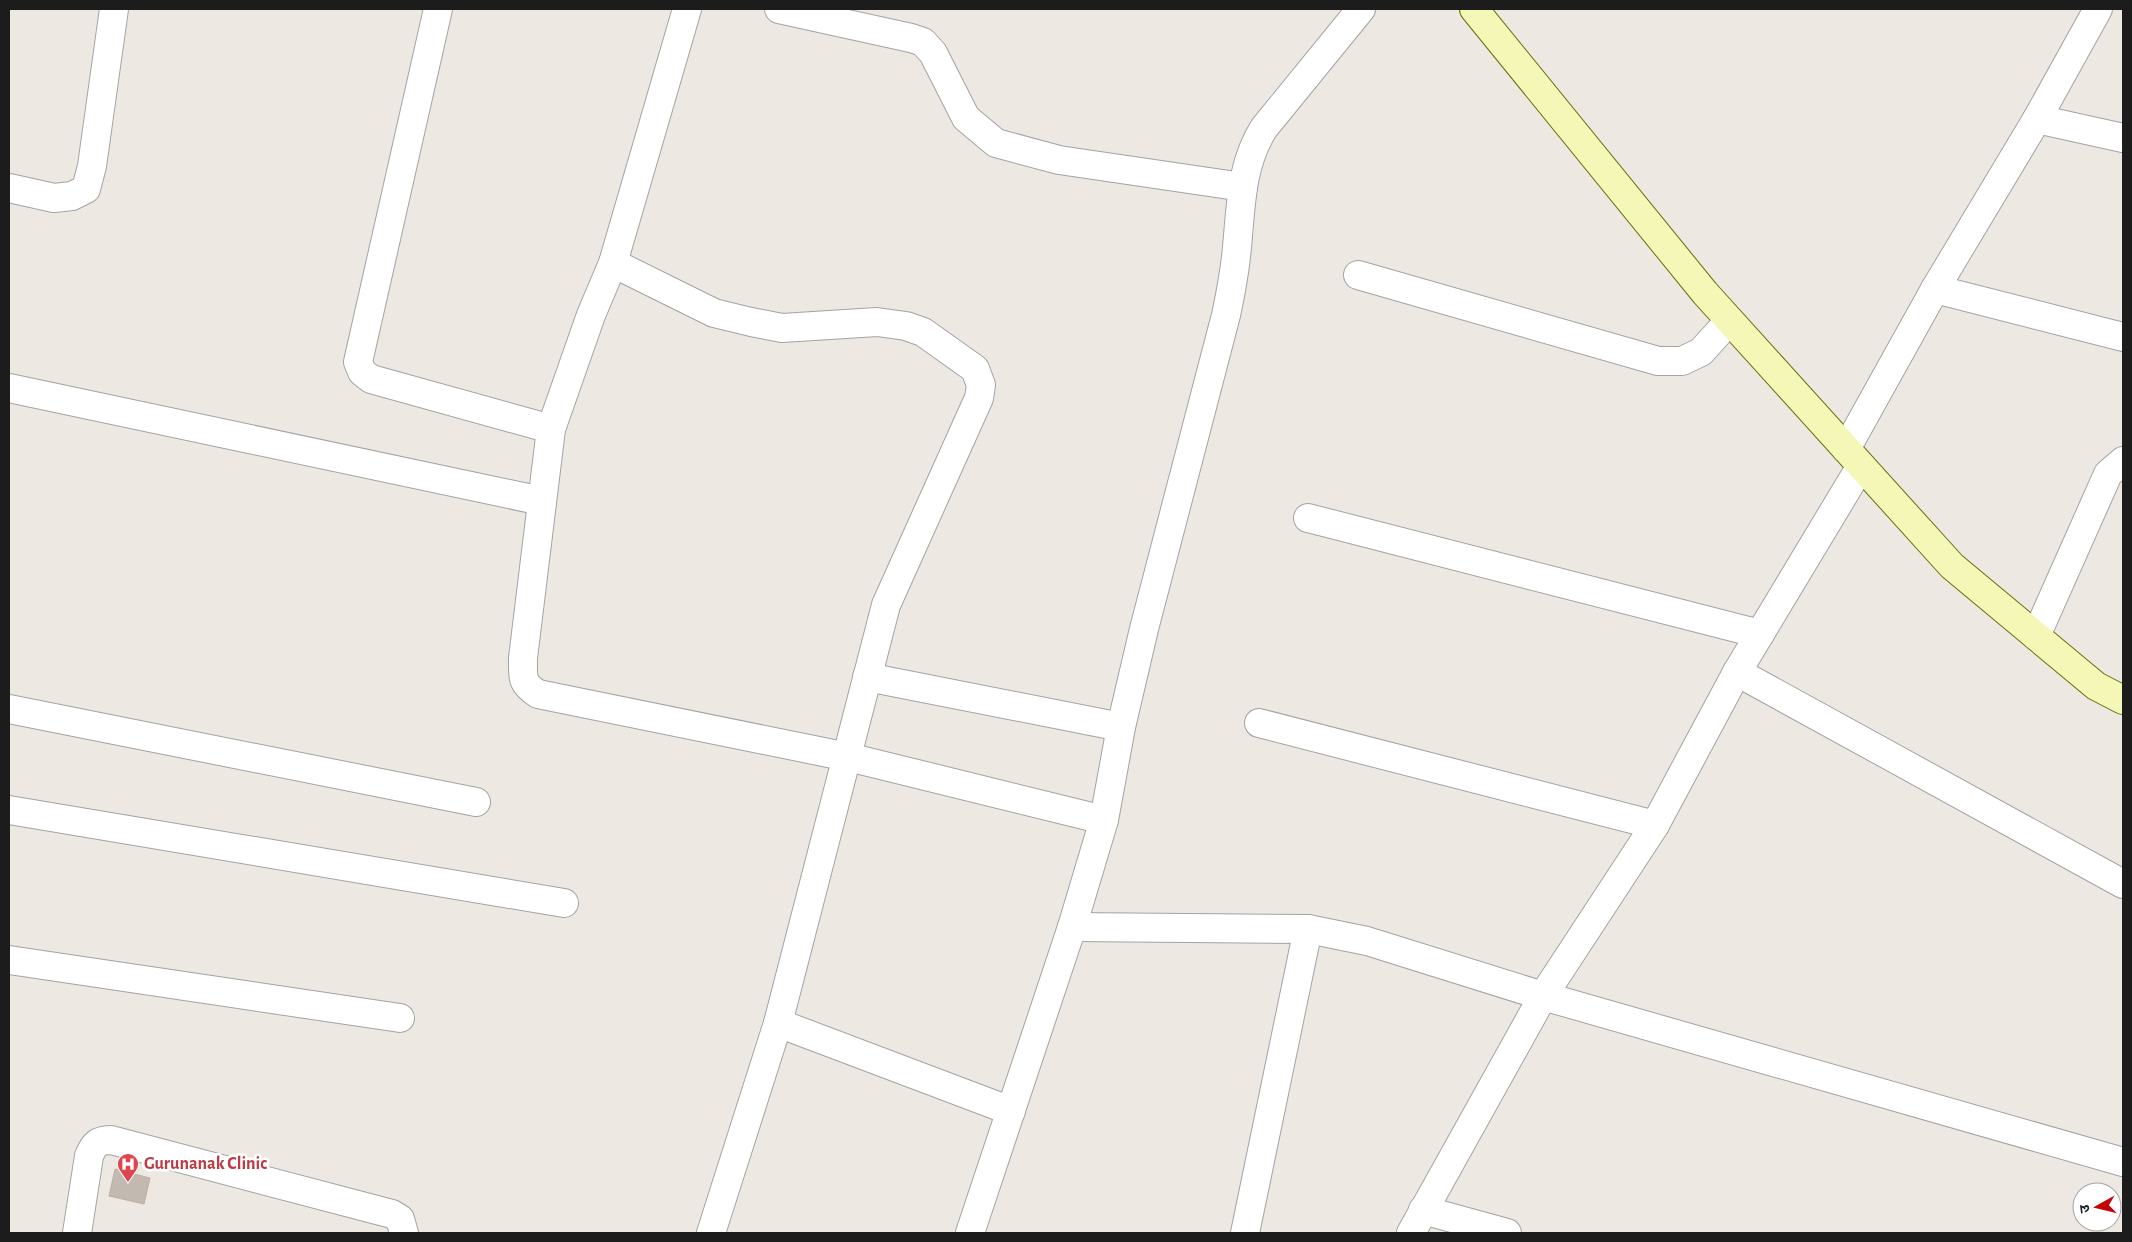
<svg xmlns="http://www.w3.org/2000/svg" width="2132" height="1242" viewBox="0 0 2132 1242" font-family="'Alegreya Sans','Noto Sans Devanagari',sans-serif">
	<rect width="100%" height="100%" fill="#ede9e2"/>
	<path fill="#c2b9b1" stroke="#beb0a5" d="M115 1169 150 1178 144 1204 109 1196Z"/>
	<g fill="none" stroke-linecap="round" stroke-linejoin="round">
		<g stroke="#a3a3a3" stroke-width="30">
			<g id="street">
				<path d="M438 9 358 362 362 372 371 379 551 429"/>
				<path d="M687 9 613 263 591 315 551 429 523 658C523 678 521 683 538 694L848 757 1104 820"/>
				<path d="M779 9 911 38 923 42 933 53 966 118 996 143 1059 160 1243 187"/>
				<path d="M2037 119 2123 138"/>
				<path d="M9 188 54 198 72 196 86 189 92 166 114 9"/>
				<path d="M613 263 714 313 751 322 782 328 877 322 906 326 923 332 975 369 981 385 979 398 886 605 778 1023 711 1233"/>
				<path d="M1358 275 1658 361H1682L1701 352 1729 321"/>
				<path d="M1935 289 2123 337"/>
				<path d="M9 388 542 501"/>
				<path d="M1846 449 1935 289 2037 119 2098 9"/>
				<path d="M1308 518 1760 634"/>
				<path d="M2036 636 2108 474 2123 461"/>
				<path d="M1737 672 2123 884"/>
				<path d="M867 677 1121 727"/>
				<path d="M9 709 476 802"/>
				<path d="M1259 723 1655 825"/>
				<path d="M9 810 564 903"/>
				<path d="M1072 927 1308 929 1367 941 1543 996 2123 1162"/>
				<path d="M9 960 400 1018"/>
				<path d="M778 1023 1011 1111"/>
				<path d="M1423 1210 1507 1233"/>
				<path d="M77 1233 89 1156C94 1144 98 1140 111 1140L392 1214 400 1219 404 1233"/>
				<path d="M970 1233 1072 927 1104 820 1121 727 1144 629 1226 315C1231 292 1235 270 1237 247 1241 205 1241 164 1264 128L1361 9"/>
				<path d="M1245 1233 1308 929"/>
				<path d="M1411 1233 1543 996 1655 825 1737 672 1861 466"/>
			</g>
		</g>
		<g stroke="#646f07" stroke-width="30">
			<path id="secondary" d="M1474 9 1705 293 1952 566 2096 686 2123 700"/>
		</g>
		<use href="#street" stroke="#fff" stroke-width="28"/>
		<use href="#secondary" stroke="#f4f7b6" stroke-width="28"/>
	</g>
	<defs>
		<g id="hospital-pin" transform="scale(1.125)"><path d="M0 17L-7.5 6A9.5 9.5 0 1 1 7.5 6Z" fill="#e0444e" stroke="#fff"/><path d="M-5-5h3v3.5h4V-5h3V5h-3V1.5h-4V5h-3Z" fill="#fff"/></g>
	</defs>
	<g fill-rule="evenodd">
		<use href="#hospital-pin" x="128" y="1164"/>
	</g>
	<g text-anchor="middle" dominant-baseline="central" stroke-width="5" stroke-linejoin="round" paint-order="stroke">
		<g font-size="18" font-weight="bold" fill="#be3a42" stroke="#fff" text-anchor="start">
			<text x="144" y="1164">Gurunanak Clinic</text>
		</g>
	</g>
	<rect width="2132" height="1242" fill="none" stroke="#1c1c1c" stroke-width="20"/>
	<g transform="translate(2097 1207) rotate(262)"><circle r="24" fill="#ffffff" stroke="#a4a4a4"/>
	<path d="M0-4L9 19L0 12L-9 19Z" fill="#c30505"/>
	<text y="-8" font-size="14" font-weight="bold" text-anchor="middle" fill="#1c1c1c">उ</text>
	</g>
</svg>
